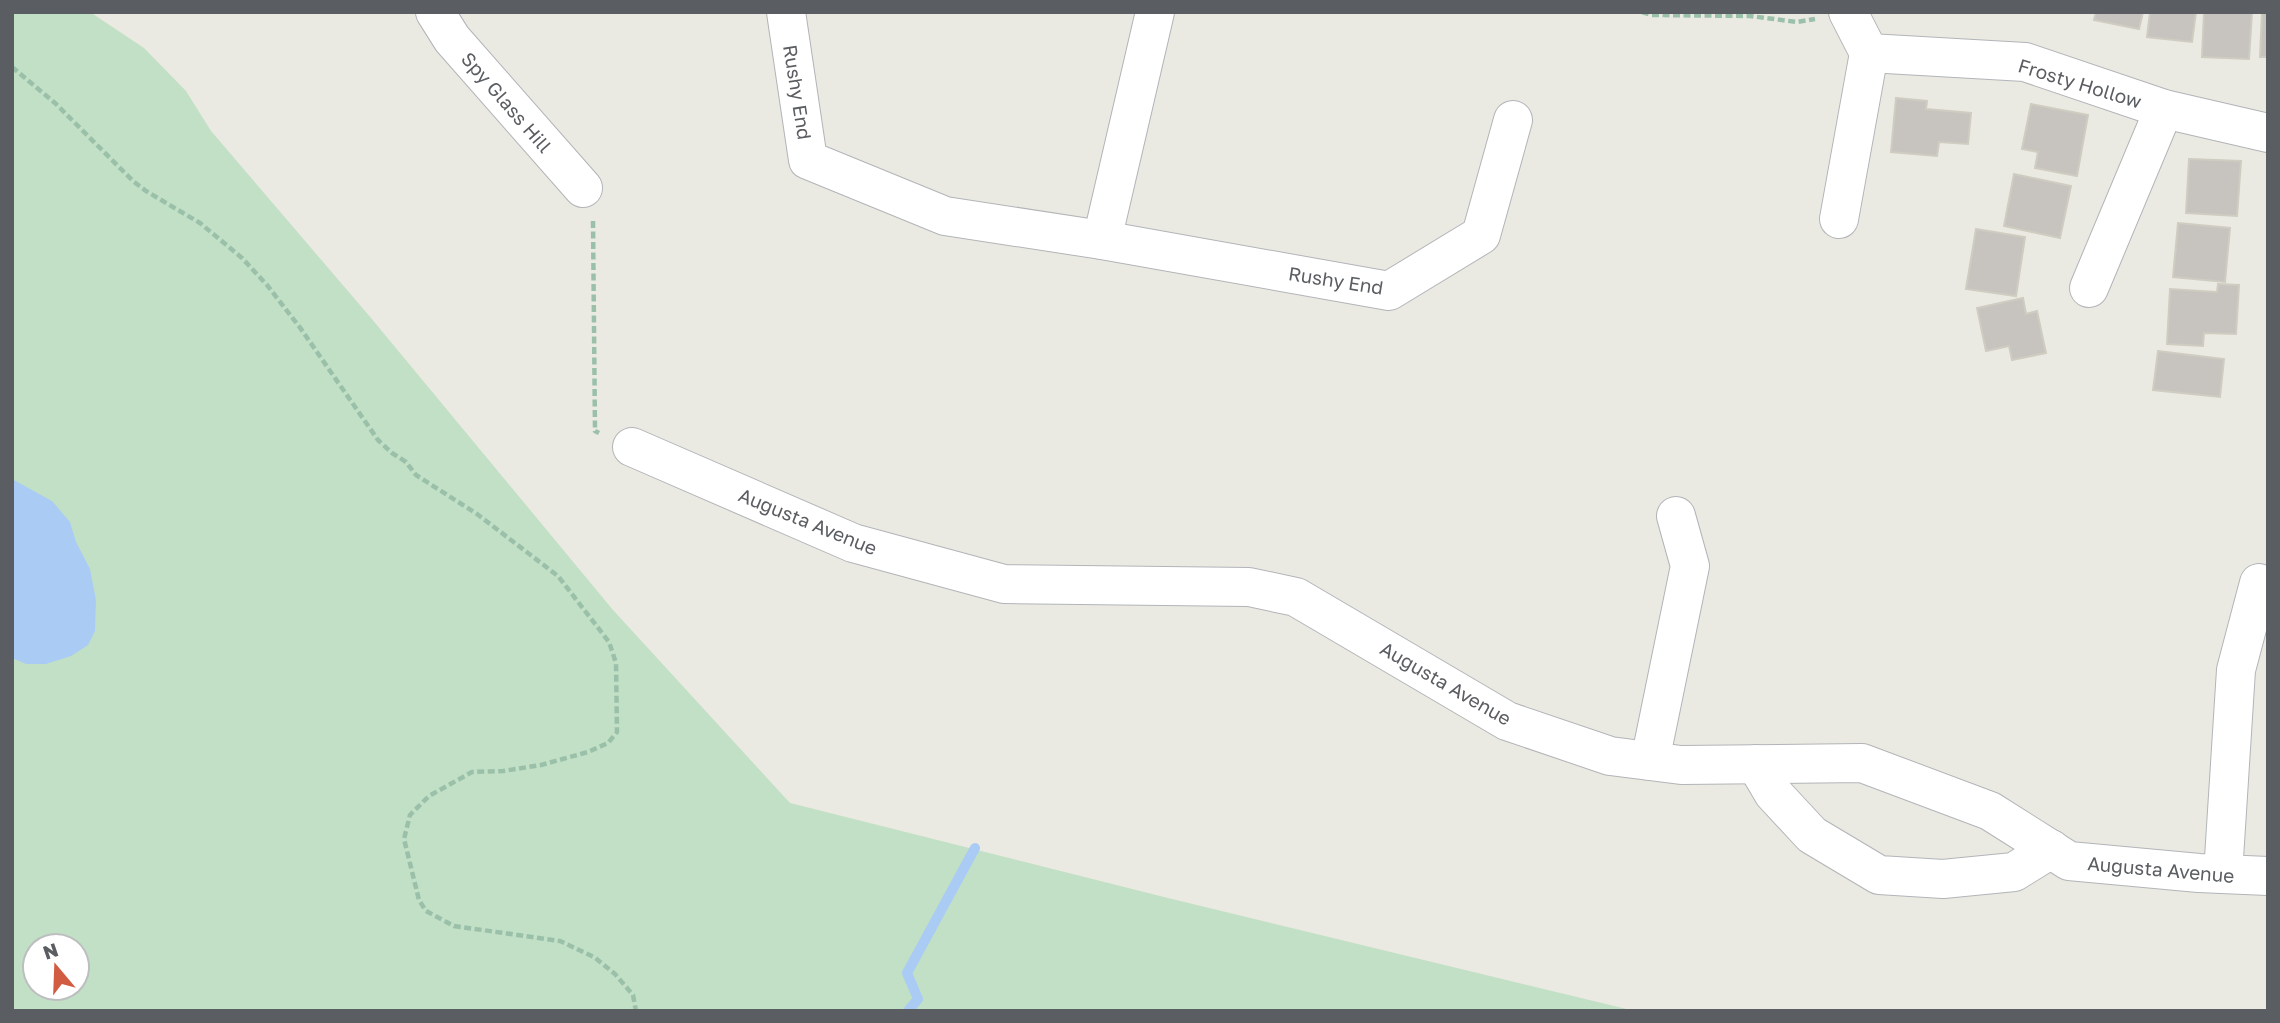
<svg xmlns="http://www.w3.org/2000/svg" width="2280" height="1023" viewBox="0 0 2280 1023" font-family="'Golos Text',sans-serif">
	<rect width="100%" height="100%" fill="#ebeae2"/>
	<path fill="#c1e0c5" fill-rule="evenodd" d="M12 12H90L144 48 186 91 211 131 371 318 613 610 790 803 1168 898 1635 1011H12ZM35 946H77V988H35Z"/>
	<path fill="#aaccf4" d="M12 479 52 501 70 522 76 542 90 569 96 600 95 631 88 645 71 656 46 664H26L12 658Z"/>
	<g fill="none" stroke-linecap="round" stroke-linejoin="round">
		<path stroke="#aaccf4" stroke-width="10" d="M908 1011 918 999 907 973 975 848"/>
	</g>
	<g fill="#c7c4bf" stroke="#cfccc1" stroke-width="2">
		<path d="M2096 12H2143L2139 29 2094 20Z"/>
		<path d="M2150 12H2196L2192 42 2147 37Z"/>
		<path d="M2204 12H2252L2249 59 2202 57Z"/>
		<path d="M2262 12H2268V57H2260Z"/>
		<path d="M1896 98 1927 101 1926 109 1971 113 1968 144 1939 142 1937 156 1891 152Z"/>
		<path d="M2031 104 2088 115 2077 176 2035 168 2038 152 2022 149Z"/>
		<path d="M2189 159 2241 161 2237 216 2186 213Z"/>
		<path d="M2014 174 2071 186 2060 238 2004 226Z"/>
		<path d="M2178 223 2230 228 2225 282 2173 277Z"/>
		<path d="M1976 229 2025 237 2016 296 1966 289Z"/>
		<path d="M2218 284 2239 285 2236 334 2204 333 2203 346 2167 344 2170 289 2217 292Z"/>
		<path d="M2023 298 2026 314 2037 311 2046 353 2012 360 2009 346 1986 351 1977 308Z"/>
		<path d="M2158 351 2224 359 2220 397 2153 390Z"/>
	</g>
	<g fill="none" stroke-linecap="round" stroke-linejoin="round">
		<g stroke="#b2b4b8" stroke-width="40">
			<g id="minor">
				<path d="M435 12 452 39 583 188"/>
				<path d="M786 12 808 160 945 216 1102 240 1389 291 1481 235 1513 120"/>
				<path d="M1869 53 2025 62 2164 109 2268 133"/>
				<path d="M1839 219 1869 53 1848 12"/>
				<path d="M1102 240 1155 12"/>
				<path d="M2089 288 2164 109"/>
				<path d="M632 447 853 543 1004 584 1249 587 1296 597 1507 721 1610 756 1681 765 1862 763 1990 811 2069 861 2199 873 2268 876"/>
				<path d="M1650 761 1690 566 1676 516"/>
				<path d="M1756 764 1773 793 1812 835 1879 875 1943 879 2014 872 2051 849"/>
				<path d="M2223 874 2236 670 2259 583"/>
			</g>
		</g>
		<g stroke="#9bc0aa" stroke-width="4.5" stroke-dasharray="7 3.5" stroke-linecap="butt">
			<path d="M1642 12 1651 15 1750 16 1797 22 1815 19"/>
			<path d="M12 67 55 103 133 181 146 191 200 223 242 258 267 285 301 329 378 440 392 453 406 462 416 475 477 514 558 576 609 642 616 663 617 732 608 743 588 752 541 765 503 771 472 772 429 796 410 815 404 839 419 900 426 911 454 926 560 941 594 957 615 974 633 995 636 1011"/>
			<path d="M593 221 595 431 599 433"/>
		</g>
		<use href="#minor" stroke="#fff" stroke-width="38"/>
	</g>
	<g text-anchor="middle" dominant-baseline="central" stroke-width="5" stroke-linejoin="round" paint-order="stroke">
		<g font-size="19" fill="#5a5d61" stroke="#fff">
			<text transform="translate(2080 83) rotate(17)">Frosty Hollow</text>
			<text transform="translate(798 92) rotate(81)">Rushy End</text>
			<text transform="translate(507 102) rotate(49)">Spy Glass Hill</text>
			<text transform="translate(1336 280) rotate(9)">Rushy End</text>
			<text transform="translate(808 521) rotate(22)">Augusta Avenue</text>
			<text transform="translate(1446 683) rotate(30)">Augusta Avenue</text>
			<text transform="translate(2161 869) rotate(5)">Augusta Avenue</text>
		</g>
	</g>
	<rect width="2280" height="1023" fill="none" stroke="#5a5d61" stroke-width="28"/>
	<g transform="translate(56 967) rotate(341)"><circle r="33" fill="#ffffff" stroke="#bdbec0" stroke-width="2"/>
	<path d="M0-5L12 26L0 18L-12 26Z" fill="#d25c41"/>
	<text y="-10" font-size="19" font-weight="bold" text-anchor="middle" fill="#5a5d61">N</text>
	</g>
</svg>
